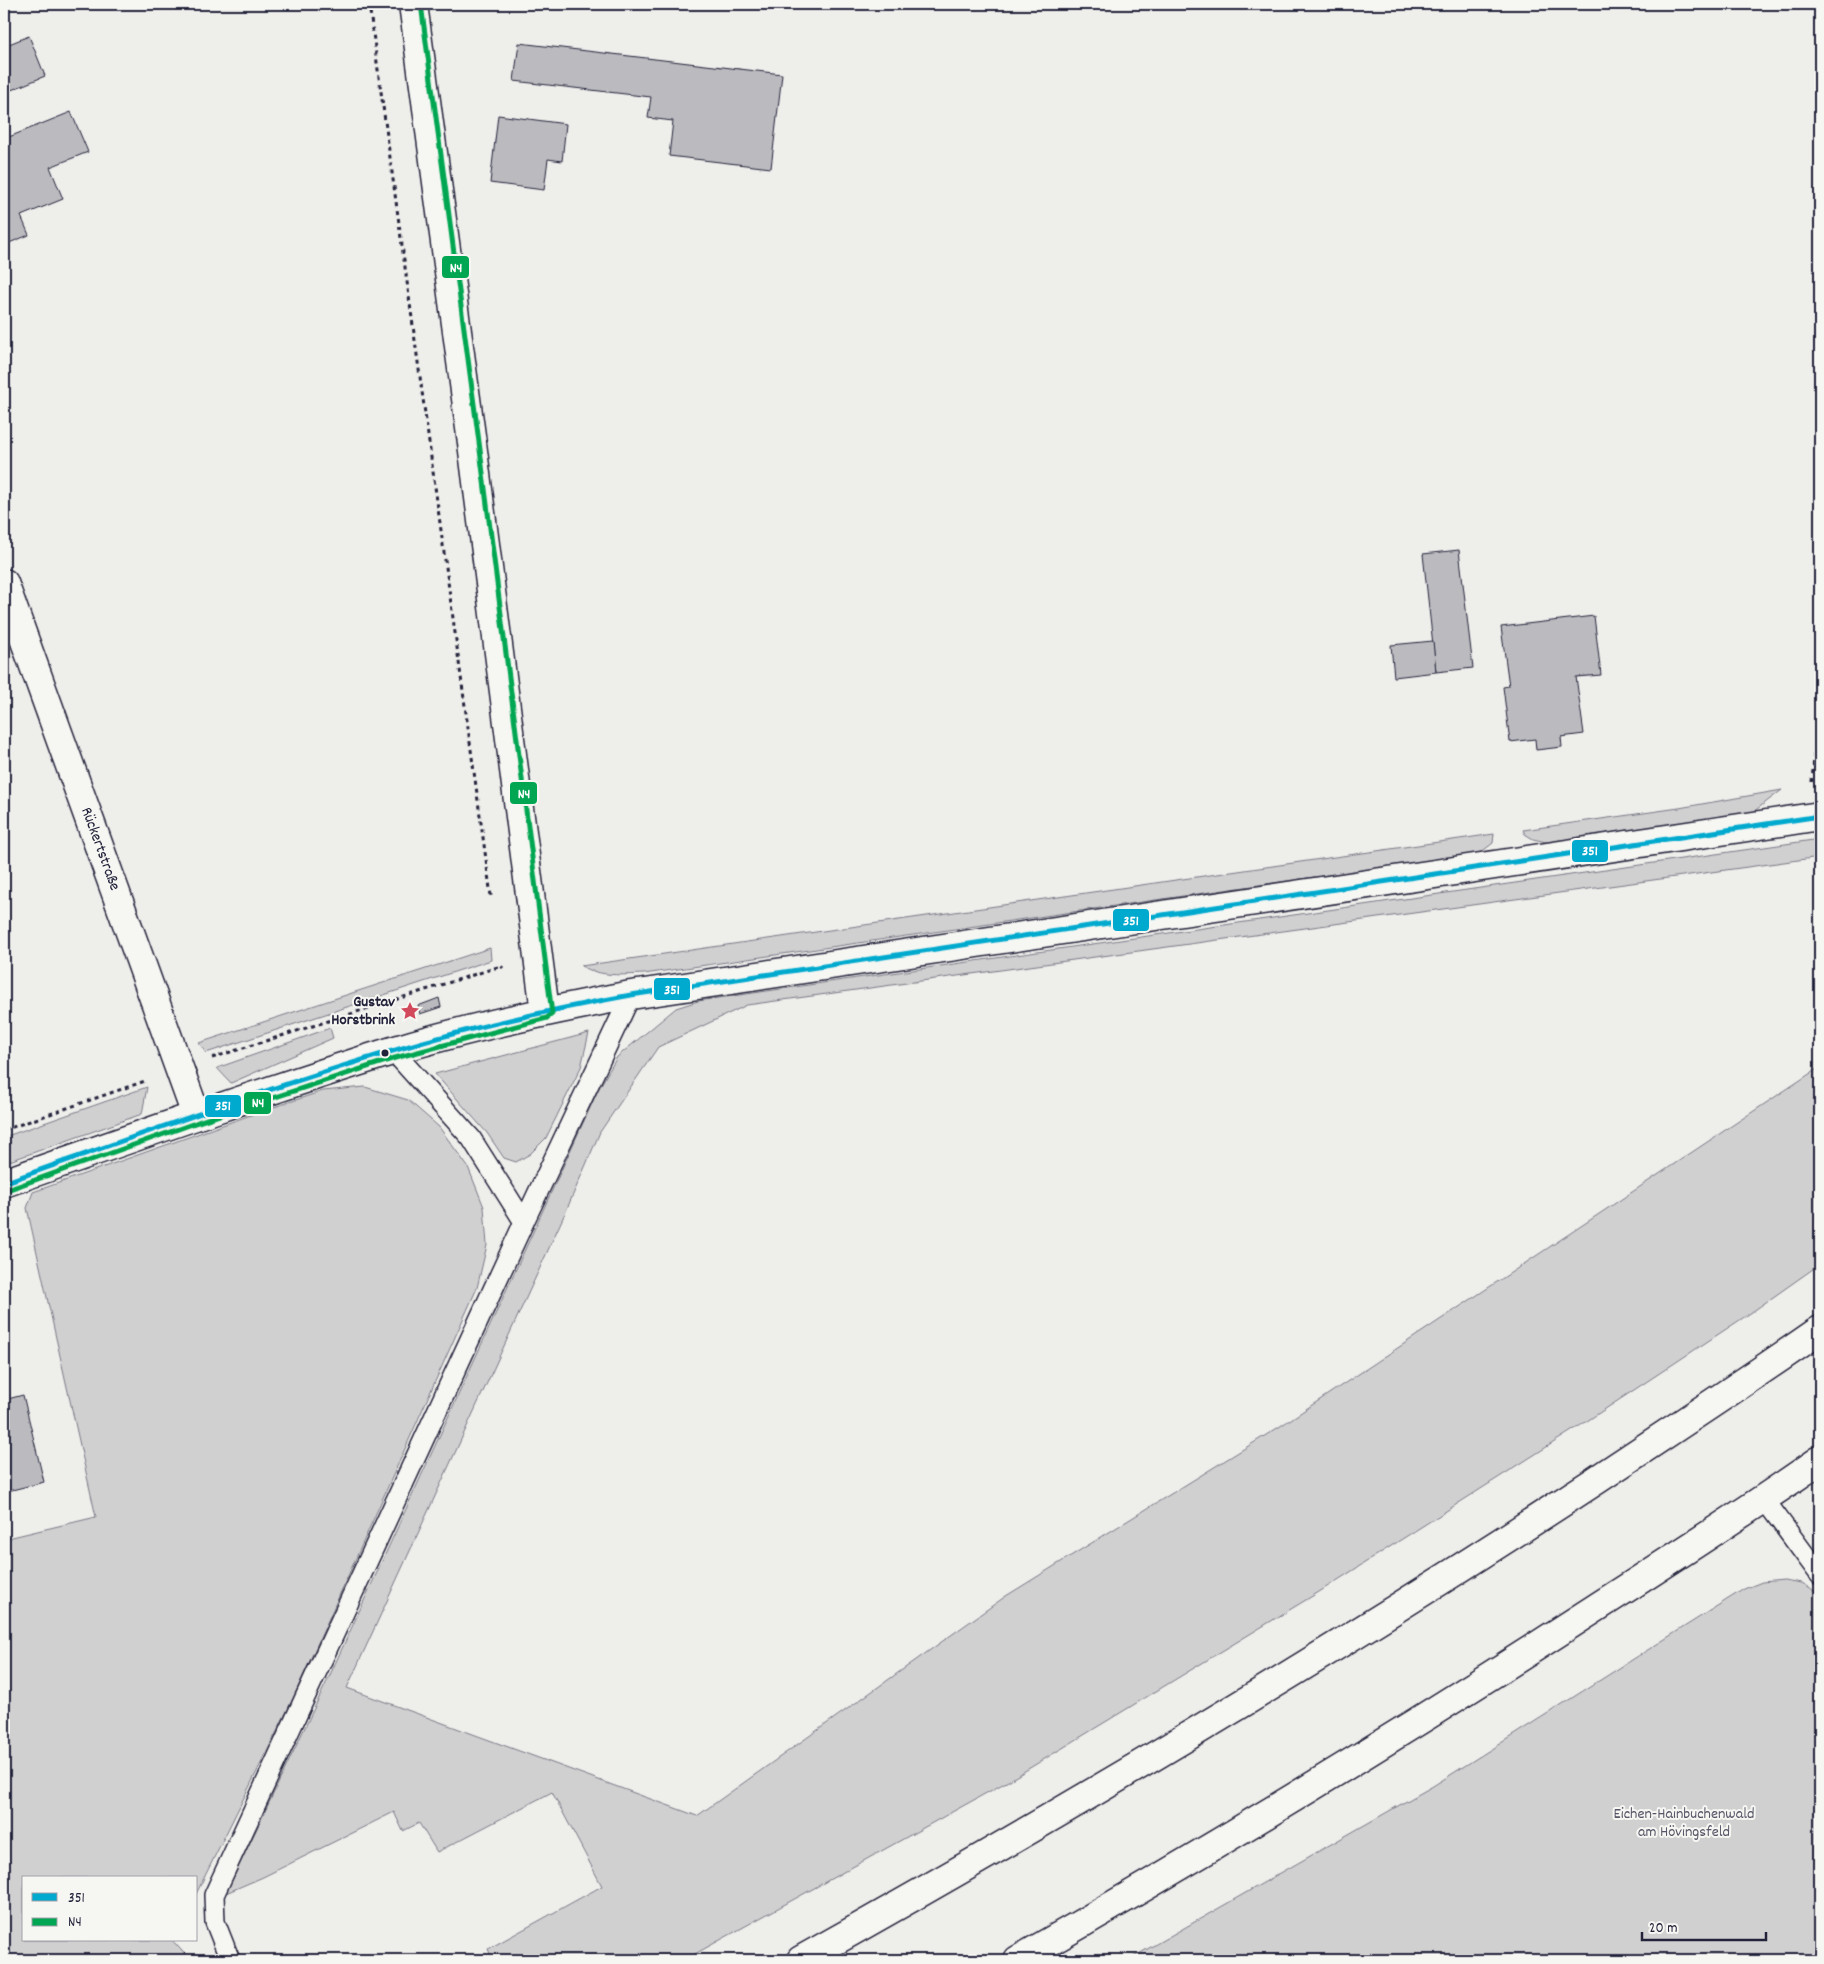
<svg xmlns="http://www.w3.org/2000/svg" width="1824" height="1964" viewBox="0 0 1824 1964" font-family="Dekko,sans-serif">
	<rect width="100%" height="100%" fill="#eeeeeb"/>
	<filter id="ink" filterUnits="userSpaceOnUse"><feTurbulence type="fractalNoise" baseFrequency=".02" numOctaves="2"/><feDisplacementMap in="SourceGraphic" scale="10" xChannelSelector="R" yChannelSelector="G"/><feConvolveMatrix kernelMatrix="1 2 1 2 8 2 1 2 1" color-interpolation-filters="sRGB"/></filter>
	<g filter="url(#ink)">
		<g fill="#d0d0d1" stroke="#797986">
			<path d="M1782 790 1753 812 1546 842 1533 839 1525 834 1523 830 1679 808Z"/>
			<path d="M1494 834 1493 843 1480 853 644 974C621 975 602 977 581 966Z"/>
			<path d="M1820 839V857L747 1005 658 1047 600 1132 566 1211 347 1688 697 1816 1006 1596 1279 1427 1820 1067V1264L1752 1312 1578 1427 1319 1592 1010 1780 684 1960H493L488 1949 602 1886 552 1792 437 1852 419 1823 403 1831 394 1812 263 1877 226 1893 329 1677 599 1088 617 1057 676 1008 698 1001Z"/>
			<path d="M490 948 491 960 206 1053 199 1043Z"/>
			<path d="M330 1028 333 1038 231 1083 217 1068Z"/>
			<path d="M589 1033 581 1067 546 1138 530 1154 516 1162 504 1158 487 1133 435 1074Z"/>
			<path d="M147 1087 142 1114 4 1163V1137Z"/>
			<path d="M365 1087 408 1100 439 1127 468 1167 484 1207 487 1245 477 1288 291 1703 196 1894V1878H24V1940H172L190 1960H4V1539L96 1517 27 1208 33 1192 265 1110 323 1091Z"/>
			<path d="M1784 1580 1801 1583 1820 1594V1960H1128L1433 1786 1744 1589 1762 1582Z"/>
		</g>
		<g fill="#bbbbbf" stroke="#22223b">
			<path d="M29 36 45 76 4 93V46Z"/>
			<path d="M519 43 782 74 771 168 669 156 673 121 648 118 651 97 514 81Z"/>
			<path d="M71 112 88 152 50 167 63 199 21 216 29 235 4 245V139Z"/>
			<path d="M498 115 566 124 562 161 548 159 544 190 490 183Z"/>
			<path d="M1459 550 1473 668 1436 672 1423 554Z"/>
			<path d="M1594 616 1601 675 1576 677 1584 734 1561 737 1562 747 1536 750 1535 739 1510 742 1503 687 1509 686 1501 627Z"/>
			<path d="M1433 641 1436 672 1394 677 1391 645Z"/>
			<path d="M439 998 441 1007 420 1014 418 1006Z"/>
			<path d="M23 1395 44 1482 4 1492V1400Z"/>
		</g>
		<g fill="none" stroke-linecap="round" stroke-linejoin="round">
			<g stroke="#22223b" stroke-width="22">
				<g id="lane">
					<path d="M393 1051 471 1138 524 1222"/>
					<path d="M1764 1499 1820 1575"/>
					<path d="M230 1960 215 1922 214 1895 524 1222 631 995"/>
				</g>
			</g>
			<g stroke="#22223b" stroke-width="31">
				<g id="street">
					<path d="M413 4 472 443 545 1011"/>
					<path d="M4 583 196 1115"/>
				</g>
			</g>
			<g stroke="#22223b" stroke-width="31">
				<path id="secondary" d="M4 1183C132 1138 261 1092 392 1051 470 1027 551 1010 631 995L1820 816"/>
			</g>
			<g stroke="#22223b" stroke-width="31">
				<g id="highway">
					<path d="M801 1960C1071 1809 1336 1651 1595 1481 1670 1431 1746 1382 1820 1330"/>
					<path d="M1018 1960C1216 1847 1411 1728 1602 1604 1675 1557 1749 1510 1820 1460"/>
				</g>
			</g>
			<g stroke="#22223b" stroke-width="3" stroke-dasharray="4 4" stroke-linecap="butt">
				<path d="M369 4 491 896"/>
				<path d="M1812 782 1820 681"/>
				<path d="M212 1058 501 966 503 968"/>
				<path d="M4 1130 145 1081"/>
			</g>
			<use href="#lane" stroke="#f6f6f2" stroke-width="19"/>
			<use href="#street" stroke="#f6f6f2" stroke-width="28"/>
			<use href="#secondary" stroke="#f6f6f2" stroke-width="28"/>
			<use href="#highway" stroke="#f6f6f2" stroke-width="28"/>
			<g stroke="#f6f6f2" stroke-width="9">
				<path id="bus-1" d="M4 1183C142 1134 280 1083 420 1043 490 1023 560 1008 631 995L1820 816"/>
			</g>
			<g stroke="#f6f6f2" stroke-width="9">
				<path id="bus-2" d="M7 1190 198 1122 395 1058 547 1018 552 1014 479 442 421 4"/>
			</g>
			<use href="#bus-1" stroke="#00a9ce" stroke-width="5"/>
			<use href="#bus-2" stroke="#00a651" stroke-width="5"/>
		</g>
	</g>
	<defs>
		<g id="sight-bare" transform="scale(1.5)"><path d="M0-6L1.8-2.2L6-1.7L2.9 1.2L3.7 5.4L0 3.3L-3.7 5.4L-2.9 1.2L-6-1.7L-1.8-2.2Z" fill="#d1495b" stroke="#f6f6f2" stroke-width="2.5" paint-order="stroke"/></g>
	</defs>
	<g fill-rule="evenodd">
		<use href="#sight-bare" x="410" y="1011"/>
	</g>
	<circle fill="#22223b" stroke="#f6f6f2" stroke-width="2" cx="385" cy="1053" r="4.5"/>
	<g text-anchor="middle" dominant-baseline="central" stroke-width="4" stroke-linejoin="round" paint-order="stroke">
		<g font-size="16" fill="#22223b" stroke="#f6f6f2">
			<text transform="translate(100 849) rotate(70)">Rückertstraße</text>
		</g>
		<g font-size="16" font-weight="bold" fill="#22223b" stroke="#f6f6f2" text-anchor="end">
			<text x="395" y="1002">Gustav<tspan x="395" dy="18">Horstbrink</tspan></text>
		</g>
		<g font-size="16" fill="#565668" stroke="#f6f6f2">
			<text x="1684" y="1814">Eichen-Hainbuchenwald<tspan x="1684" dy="18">am Hövingsfeld</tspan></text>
		</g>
	</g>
	<g stroke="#f6f6f2" stroke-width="2">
		<rect x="441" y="255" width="29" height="24" rx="5" fill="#00a651"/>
		<rect x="509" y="781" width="29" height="24" rx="5" fill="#00a651"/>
		<rect x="1571" y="839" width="38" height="24" rx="5" fill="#00a9ce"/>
		<rect x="1112" y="908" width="38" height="24" rx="5" fill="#00a9ce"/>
		<rect x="653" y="977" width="38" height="24" rx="5" fill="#00a9ce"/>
		<rect x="243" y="1091" width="29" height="24" rx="5" fill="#00a651"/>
		<rect x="204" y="1094" width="38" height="24" rx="5" fill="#00a9ce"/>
	</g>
	<g font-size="14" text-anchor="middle" font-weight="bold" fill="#fff">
		<text x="456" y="272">N4</text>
		<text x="524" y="798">N4</text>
		<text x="1590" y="855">351</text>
		<text x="1131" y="925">351</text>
		<text x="672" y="994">351</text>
		<text x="258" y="1107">N4</text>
		<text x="223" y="1110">351</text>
	</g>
	<rect width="1824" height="1964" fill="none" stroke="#f6f6f2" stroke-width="20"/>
	<rect x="10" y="10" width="1804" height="1944" fill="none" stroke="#22223b" stroke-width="2" filter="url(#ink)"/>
	<rect x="22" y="1876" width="175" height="65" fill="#f6f6f2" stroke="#a1a1a9"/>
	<rect x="32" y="1893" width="25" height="8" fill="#00a9ce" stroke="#a1a1a9"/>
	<text x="68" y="1902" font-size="15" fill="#22223b">351</text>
	<rect x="32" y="1918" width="25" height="8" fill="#00a651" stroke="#a1a1a9"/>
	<text x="68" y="1926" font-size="15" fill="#22223b">N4</text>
	<path d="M1642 1932v8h124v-8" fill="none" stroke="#22223b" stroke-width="2.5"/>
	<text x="1649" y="1932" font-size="15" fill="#22223b" stroke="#f6f6f2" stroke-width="4" paint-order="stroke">20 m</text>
</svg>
